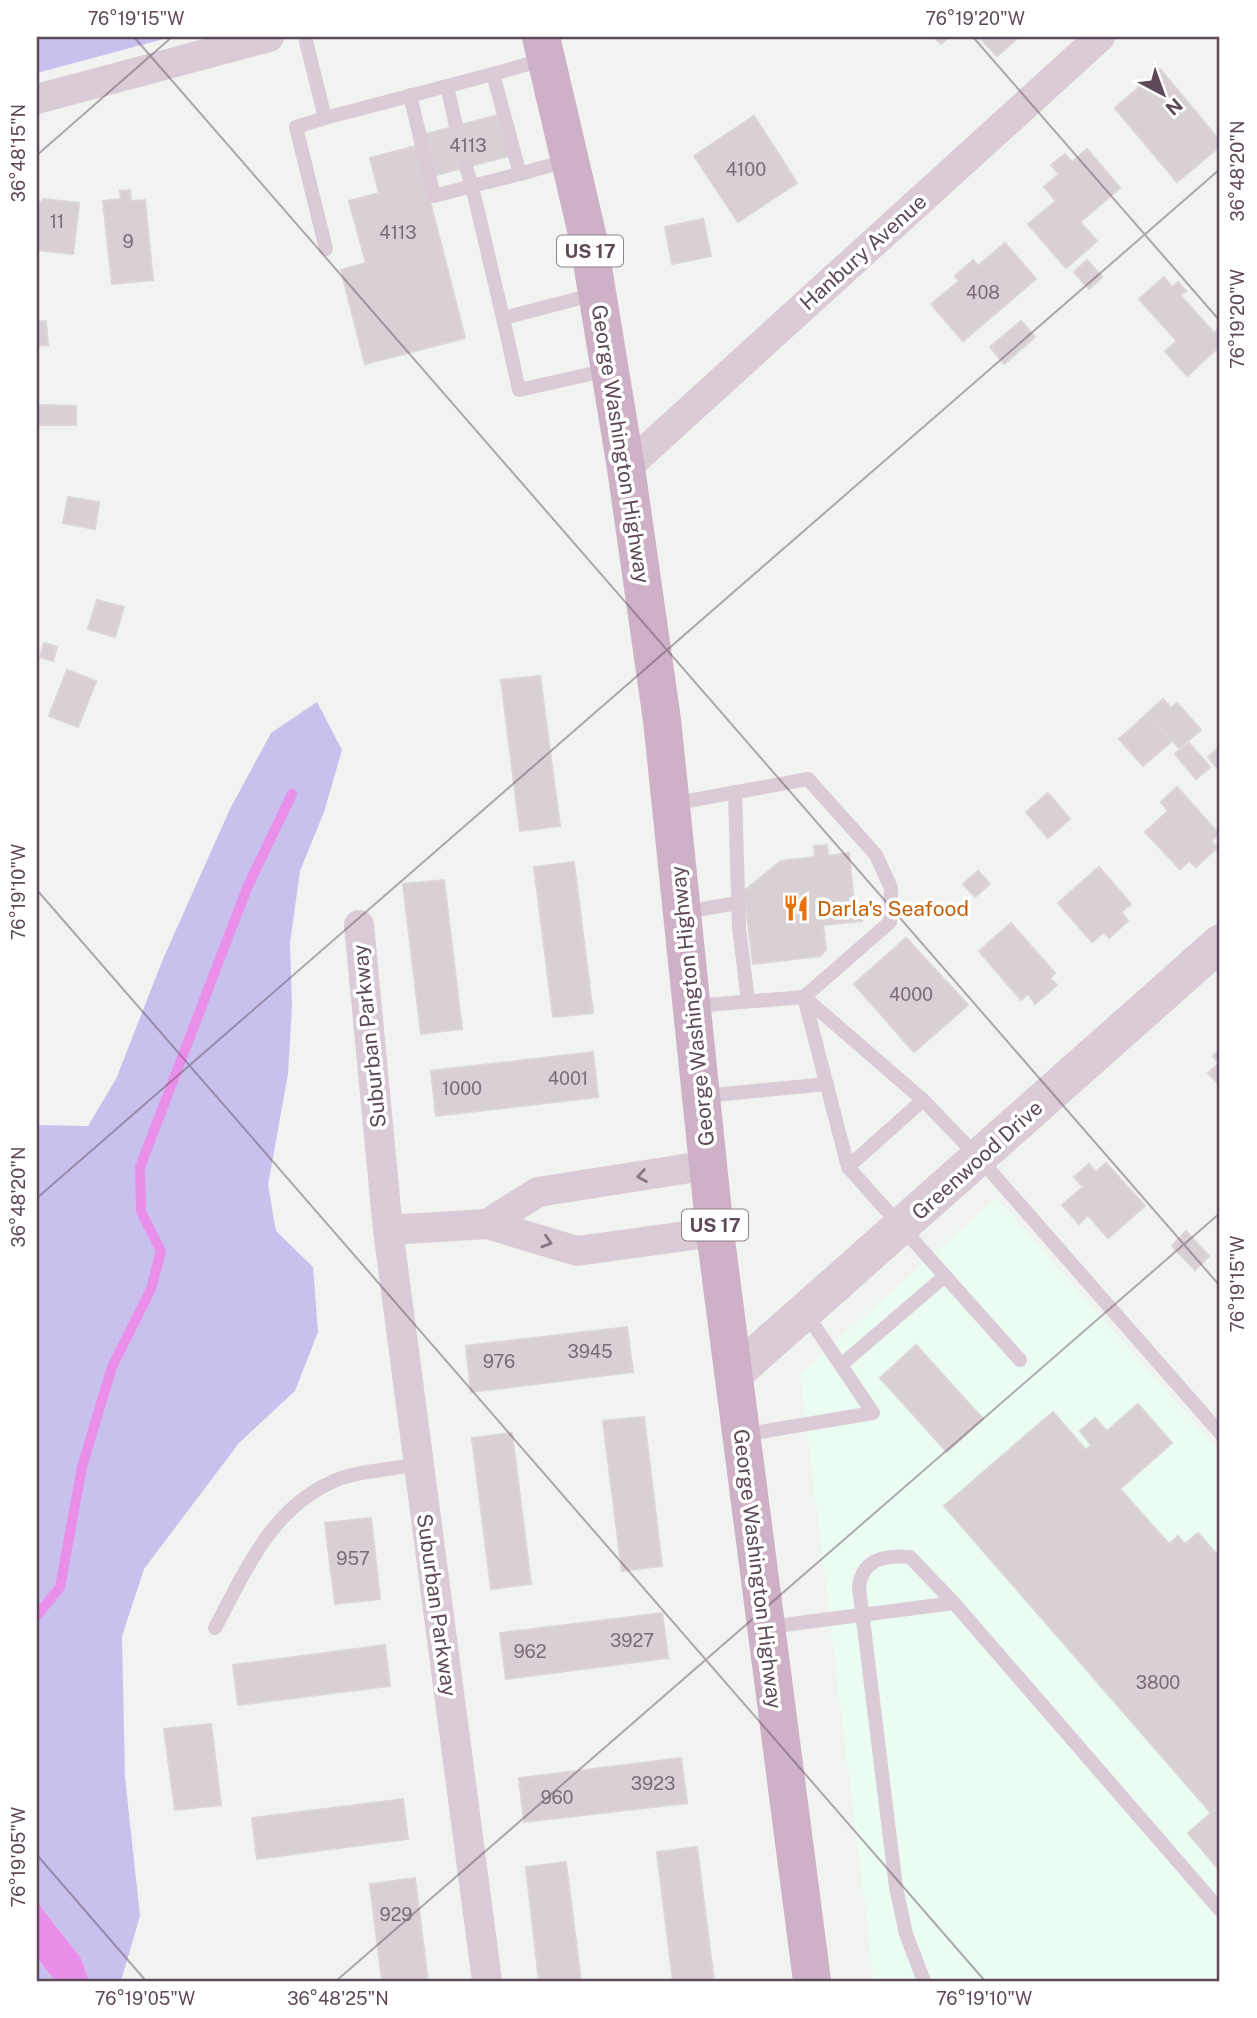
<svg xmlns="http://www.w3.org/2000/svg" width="1257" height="2018" viewBox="0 0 1257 2018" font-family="'Public Sans',sans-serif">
	<rect width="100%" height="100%" fill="#f1f3f0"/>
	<path fill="#ebfcf3" d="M996 1198 1220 1452V1981H874L800 1374Z"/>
	<g fill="#c8c1ee">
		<path d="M37 37H171L37 73Z"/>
		<path d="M317 702 342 750 324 812 300 871 290 943 292 1006 288 1074 268 1185 276 1231 313 1267 318 1332 295 1391 239 1443 144 1569 122 1636 125 1777 140 1916 121 1981H89L81 1958 37 1902V1125L88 1126 116 1079 163 959 230 809 271 733Z"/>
		<path d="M37 1958 55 1981H37Z"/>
	</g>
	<path fill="#e98fea" d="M37 1902 81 1958 89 1981H55L37 1958Z"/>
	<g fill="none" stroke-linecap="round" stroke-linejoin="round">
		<path stroke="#e98fea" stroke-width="10" d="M37 1616 60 1587 82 1467 112 1367 151 1289 161 1251 141 1212 140 1167 247 888 292 794"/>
	</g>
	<g fill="#d8d0d4" stroke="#dcd5d8" stroke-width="2">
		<path d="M934 37H949L941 44Z"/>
		<path d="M979 37H1019L997 56Z"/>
		<path d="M1160 69 1220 141V146L1177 182 1115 108Z"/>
		<path d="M498 115 509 156 436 175 426 134Z"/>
		<path d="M754 116 797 183 738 222 694 156Z"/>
		<path d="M416 146 465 338 365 364 341 270 366 263 349 201 379 193 370 158Z"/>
		<path d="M1087 149 1120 188 1080 222 1097 241 1066 268 1028 224 1056 201 1044 187 1059 174 1051 165 1065 154 1072 162Z"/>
		<path d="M130 190 131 201 145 200 153 280 112 284 103 201 121 199 120 191Z"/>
		<path d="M43 199 79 203 73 254 37 250V202H42Z"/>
		<path d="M703 219 711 256 672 264 665 227Z"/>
		<path d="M1005 243 1036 279 963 341 931 304 959 281 955 276 973 260 978 266Z"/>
		<path d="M1087 260 1102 277 1089 289 1074 272Z"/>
		<path d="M1164 277 1172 287 1178 282 1186 291 1180 295 1214 333 1220 327V346L1187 376 1165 351 1177 341 1139 299Z"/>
		<path d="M46 321 48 345 37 346V322Z"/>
		<path d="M1021 321 1035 337 1004 364 990 347Z"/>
		<path d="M39 405 76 406V425H39Z"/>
		<path d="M68 497 99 502 95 529 63 523Z"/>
		<path d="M97 600 124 607 115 637 88 629Z"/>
		<path d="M44 643 57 647 53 661 40 657Z"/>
		<path d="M67 670 96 681 78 727 49 716Z"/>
		<path d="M540 676 560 826 520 831 501 680Z"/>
		<path d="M1163 699 1171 708 1177 703 1201 730 1179 748 1148 713Z"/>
		<path d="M1148 713 1172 741 1143 766 1119 739Z"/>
		<path d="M1189 743 1210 767 1196 779 1175 754Z"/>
		<path d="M1220 746V771L1208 757Z"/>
		<path d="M1177 787 1219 834 1211 841 1217 848 1196 867 1189 861 1180 869 1145 832 1168 811 1161 802Z"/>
		<path d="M1048 793 1070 819 1048 838 1026 812Z"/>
		<path d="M827 845 828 856 849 853 854 904 860 903 862 921 823 925 826 950 820 956 753 964 744 891 781 861 815 857 814 846Z"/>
		<path d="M574 862 593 1013 553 1017 534 867Z"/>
		<path d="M1099 867 1131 904 1121 912 1128 921 1109 938 1104 932 1092 942 1058 903Z"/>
		<path d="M978 871 990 884 975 897 963 884Z"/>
		<path d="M444 880 462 1029 421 1034 403 884Z"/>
		<path d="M1011 923 1055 973 1050 978 1057 985 1035 1004 1028 994 1021 1000 979 951Z"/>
		<path d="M906 938 968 1005 914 1052 854 984Z"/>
		<path d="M1220 1049V1086L1208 1073 1219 1063 1213 1056Z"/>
		<path d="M593 1052 598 1097 436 1116 431 1071Z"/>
		<path d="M1106 1163 1145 1206 1108 1238 1088 1215 1079 1224 1062 1205 1083 1187 1074 1177 1089 1164 1096 1172Z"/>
		<path d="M1186 1231 1209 1256 1195 1270 1172 1246Z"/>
		<path d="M627 1327 633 1372 471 1392 466 1346Z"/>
		<path d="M916 1345 983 1419 947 1452 880 1378Z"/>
		<path d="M1138 1404 1172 1443 1120 1489 1169 1544 1178 1536 1185 1544 1198 1533 1220 1558V1805L1211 1813 944 1506 1053 1412 1086 1450 1091 1445 1080 1431 1095 1418 1107 1431Z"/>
		<path d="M644 1417 662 1566 622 1571 603 1421Z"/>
		<path d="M512 1433 531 1584 491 1589 472 1438Z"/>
		<path d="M371 1518 380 1599 335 1604 325 1523Z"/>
		<path d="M662 1613 668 1658 506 1679 500 1633Z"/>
		<path d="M385 1645 390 1686 238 1705 233 1665Z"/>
		<path d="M211 1724 221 1805 175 1810 164 1729Z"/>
		<path d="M681 1758 687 1803 524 1822 519 1778Z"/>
		<path d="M403 1799 408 1839 257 1859 252 1818Z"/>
		<path d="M1220 1805V1871L1188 1833Z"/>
		<path d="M697 1847 714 1981H673L657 1852Z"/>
		<path d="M566 1862 581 1981H539L526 1867Z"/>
		<path d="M415 1878 428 1981H382L370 1884Z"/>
	</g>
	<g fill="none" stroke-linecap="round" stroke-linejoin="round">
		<g stroke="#dacbd6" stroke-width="14">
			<path d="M305 37 325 118 493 74 520 174 472 186 503 318 596 294"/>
			<path d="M493 74 546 59"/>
			<path d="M447 86 456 126"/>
			<path d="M410 95 434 196 472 186 466 167"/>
			<path d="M325 118 296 127 326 249"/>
			<path d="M520 174 569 160"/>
			<path d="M503 318 519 390 608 370"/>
			<path d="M735 792 739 928 748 1001"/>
			<path d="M671 804 808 779 876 855 891 888 890 922 804 997 848 1167 945 1276 841 1365"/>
			<path d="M684 912 738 903"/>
			<path d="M693 1006 804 997 923 1100 979 1158 1220 1433"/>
			<path d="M703 1096 827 1084"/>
			<path d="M848 1167 923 1100"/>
			<path d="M945 1276 1020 1360"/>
			<path d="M742 1435 873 1413 805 1312"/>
			<path d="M768 1627 954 1603 1220 1910"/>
			<path d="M215 1628C245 1572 271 1508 334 1481 356 1471 394 1469 419 1464"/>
			<path d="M924 1981 906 1934 896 1887 859 1587C862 1559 885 1555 910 1557L954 1603"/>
		</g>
		<g stroke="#dacbd6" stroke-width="30">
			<path d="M37 99 269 37"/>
			<path d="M626 468 1100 37"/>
			<path d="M359 925 388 1230 487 1981"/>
			<path d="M709 1165 538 1192 487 1224 577 1251 715 1232"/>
			<path d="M388 1230 487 1224"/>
		</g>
		<path stroke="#dacbd6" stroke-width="37" d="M733 1375 1220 943"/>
		<path stroke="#ceb1c6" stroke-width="38" d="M541 37 588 238 626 468 662 720 715 1232 812 1981"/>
	</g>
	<defs><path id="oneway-chevron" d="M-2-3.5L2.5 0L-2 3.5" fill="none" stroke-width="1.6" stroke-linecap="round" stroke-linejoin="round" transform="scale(1.75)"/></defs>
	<g stroke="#897684">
		<use href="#oneway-chevron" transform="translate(642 1176) rotate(171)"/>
		<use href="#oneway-chevron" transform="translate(547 1242) rotate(17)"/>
	</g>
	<path fill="none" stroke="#5e4958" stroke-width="2" stroke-opacity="0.45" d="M134 37 1220 1286M973 37 1220 321M37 155 172 37M37 890 985 1981M37 1198 1220 169M37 1855 146 1981M336 1981 1220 1213"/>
	<defs>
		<g id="restaurant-bare" transform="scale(2.1)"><path d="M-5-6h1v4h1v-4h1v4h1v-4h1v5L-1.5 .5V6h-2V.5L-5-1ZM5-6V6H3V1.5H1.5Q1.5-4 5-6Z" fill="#e8710a" stroke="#fff" stroke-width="2.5" paint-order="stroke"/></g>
	</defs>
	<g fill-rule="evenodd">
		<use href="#restaurant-bare" x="796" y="908"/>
	</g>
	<g text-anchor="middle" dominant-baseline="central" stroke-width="7" stroke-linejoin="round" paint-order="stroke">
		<g font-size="18" fill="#7c6b77">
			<text x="468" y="145">4113</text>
			<text x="746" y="169">4100</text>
			<text x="57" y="221">11</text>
			<text x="398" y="232">4113</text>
			<text x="128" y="241">9</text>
			<text x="983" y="292">408</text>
			<text x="911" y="994">4000</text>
			<text x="568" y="1078">4001</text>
			<text x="462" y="1088">1000</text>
			<text x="590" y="1351">3945</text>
			<text x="499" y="1361">976</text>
			<text x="353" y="1558">957</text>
			<text x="632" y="1640">3927</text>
			<text x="530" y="1651">962</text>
			<text x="1158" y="1682">3800</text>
			<text x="653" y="1783">3923</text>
			<text x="557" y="1797">960</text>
			<text x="396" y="1914">929</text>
		</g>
		<g fill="#fff" stroke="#8e808a" stroke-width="2">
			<rect x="557" y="235.5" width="66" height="31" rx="5"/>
			<rect x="682" y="1209.5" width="66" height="31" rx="5"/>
		</g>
		<g font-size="19" font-weight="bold" fill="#5e4958">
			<text x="590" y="251">US 17</text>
			<text x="715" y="1225">US 17</text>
		</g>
		<g font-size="21" fill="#5e4958" stroke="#fff">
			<text transform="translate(863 252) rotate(-42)">Hanbury Avenue</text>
			<text transform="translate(621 444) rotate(81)">George Washington Highway</text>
			<text transform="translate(692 1006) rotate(-96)">George Washington Highway</text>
			<text transform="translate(369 1036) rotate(-96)">Suburban Parkway</text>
			<text transform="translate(977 1160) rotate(-42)">Greenwood Drive</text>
			<text transform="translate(758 1569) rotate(83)">George Washington Highway</text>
			<text transform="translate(437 1605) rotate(82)">Suburban Parkway</text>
		</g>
		<g font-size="21" fill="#c56008" stroke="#fff" text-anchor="start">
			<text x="817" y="908">Darla's Seafood</text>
		</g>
	</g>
	<rect width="1257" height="2018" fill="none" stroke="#ffffff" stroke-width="77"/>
	<g transform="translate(1163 94) rotate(139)" stroke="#ffffff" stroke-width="5" paint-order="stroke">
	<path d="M0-5L12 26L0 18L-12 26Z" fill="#5e4958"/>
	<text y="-10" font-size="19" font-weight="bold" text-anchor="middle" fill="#5e4958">N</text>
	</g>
	<rect x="38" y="38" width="1180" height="1942" fill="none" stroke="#5e4958" stroke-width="2.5"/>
	<g font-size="18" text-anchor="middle" fill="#5e4958">
		<text x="136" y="25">76°19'15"W</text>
		<text x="975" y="25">76°19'20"W</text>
		<text transform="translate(19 153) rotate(-90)" y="6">36°48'15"N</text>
		<text transform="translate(1238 171) rotate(-90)" y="6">36°48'20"N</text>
		<text transform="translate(1238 319) rotate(-90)" y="6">76°19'20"W</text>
		<text transform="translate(19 892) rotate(-90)" y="6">76°19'10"W</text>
		<text transform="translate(19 1197) rotate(-90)" y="6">36°48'20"N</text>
		<text transform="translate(1238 1284) rotate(-90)" y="6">76°19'15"W</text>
		<text transform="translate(19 1857) rotate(-90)" y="6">76°19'05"W</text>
		<text x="145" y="2005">76°19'05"W</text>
		<text x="338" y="2005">36°48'25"N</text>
		<text x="984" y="2005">76°19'10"W</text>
	</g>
</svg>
